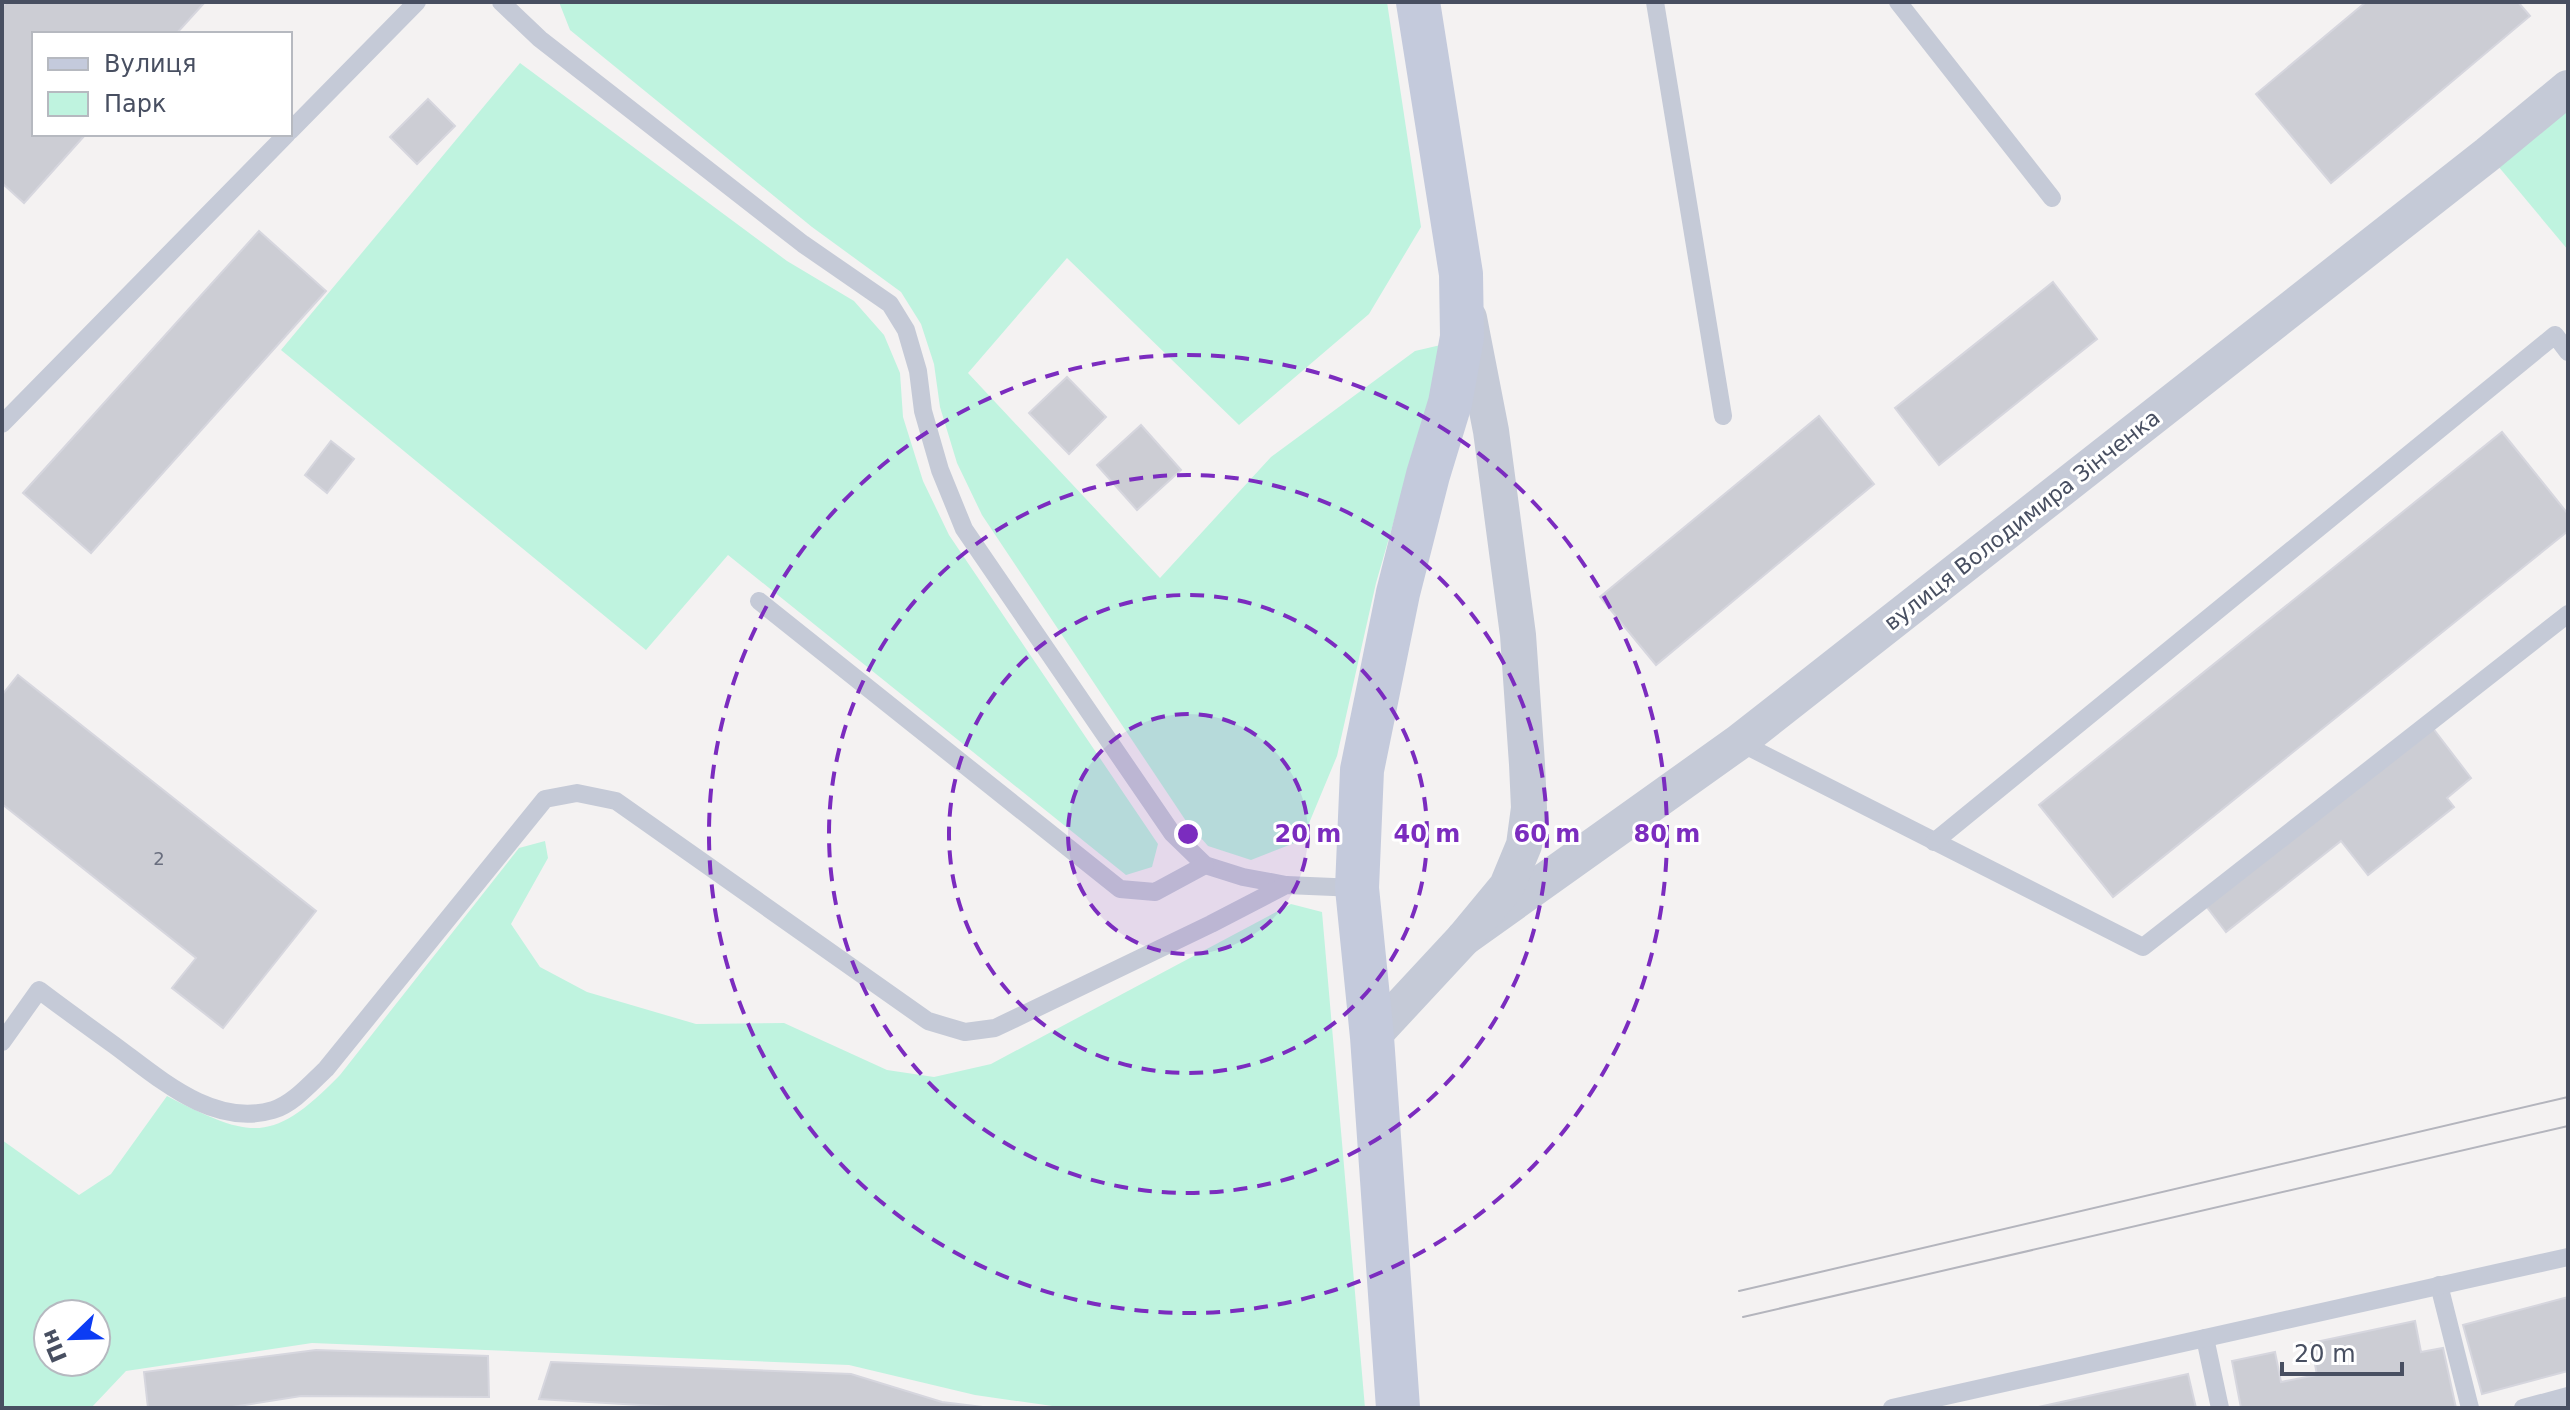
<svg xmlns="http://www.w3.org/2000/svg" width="2570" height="1410" viewBox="0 0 2570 1410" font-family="'DejaVu Sans',sans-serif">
	<rect width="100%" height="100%" fill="#f4f2f2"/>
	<g fill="#bff3df" fill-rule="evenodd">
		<path d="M559 2H1387L1421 227 1369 314 1239 425 1067 258 968 373 1160 578 1271 457 1415 351 1445 344 1376 583 1337 756 1302 840 1251 860 1208 846 1186 821 982 515 957 463 940 407 934 364 921 324 901 292 812 227 570 30Z"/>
		<path d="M520 63 787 261 854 301 884 335 900 373 903 417 923 481 949 535 1158 844 1152 867 1126 875 728 555 646 650 281 350Z"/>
		<path d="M2568 88V250L2488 154Z"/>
		<path d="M545 841 548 858 511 924 540 967 587 992 696 1024 784 1023 887 1070 934 1077 991 1064 1291 904 1322 912 1365 1408H1066L975 1395 849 1365 312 1343 126 1371 91 1408H2V1140L79 1195 111 1174 167 1096C251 1139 272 1145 340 1075L519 848ZM96 1314V1362H48V1314Z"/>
	</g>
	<g fill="#cccdd4" stroke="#d6d6de" stroke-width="2">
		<path d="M7 2H205L176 34H34V134H86L24 203 2 183V7Z"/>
		<path d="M2366 2H2518L2530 16 2331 183 2256 94Z"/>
		<path d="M428 99 455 126 417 164 390 137Z"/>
		<path d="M259 231 326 291 91 553 23 493Z"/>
		<path d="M2053 282 2097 339 1939 465 1895 408Z"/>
		<path d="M1067 377 1106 417 1069 454 1029 413Z"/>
		<path d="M1819 416 1874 484 1656 665 1600 597Z"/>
		<path d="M1141 425 1181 470 1137 510 1097 465Z"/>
		<path d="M2502 432 2568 514V531L2113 897 2039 805Z"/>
		<path d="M331 441 354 459 327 493 305 475Z"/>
		<path d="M18 675 316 911 223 1028 172 988 196 958 2 804V695Z"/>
		<path d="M2432 727 2471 778 2447 798 2454 807 2368 875 2341 841 2226 932 2206 906Z"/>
		<path d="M2568 1297V1371L2482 1394 2463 1325Z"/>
		<path d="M2415 1321 2421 1352 2443 1348 2456 1408H2241L2232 1361 2275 1352 2281 1382 2317 1375 2311 1343Z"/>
		<path d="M316 1350 488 1356 489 1397 301 1396 226 1408H148L144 1372Z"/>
		<path d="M551 1362 851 1374 942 1402 991 1408H691L539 1399Z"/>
		<path d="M2188 1374 2196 1408H2034Z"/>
	</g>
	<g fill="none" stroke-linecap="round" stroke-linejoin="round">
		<g stroke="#c5cad7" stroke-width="18">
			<path d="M501 2 540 39 803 244 890 304 906 330 918 371 923 411 940 470 964 529 1172 833 1205 865 1243 877 1286 885"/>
			<path d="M1655 2 1723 416"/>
			<path d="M1898 2 2052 198"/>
			<path d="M290 131 417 2"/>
			<path d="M2 424 287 134"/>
			<path d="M759 601 1120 889 1155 892 1205 865"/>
			<path d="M1739 742 2143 947 2568 614"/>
			<path d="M1934 842 2555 335 2568 352"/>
			<path d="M2 1042 39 990C64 1009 89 1027 114 1045 159 1078 213 1128 273 1110 293 1104 311 1083 326 1069L545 799 577 793 616 801 928 1021 965 1032 995 1028 1211 924 1286 885 1357 888"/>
			<path d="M2439 1285 2470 1408"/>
			<path d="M2205 1338 2220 1408"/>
			<path d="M1892 1408 2568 1257"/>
			<path d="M2523 1408 2568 1396"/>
		</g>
		<g stroke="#c5cad7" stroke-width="36">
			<path d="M1464 938 1739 742 2488 154 2568 88"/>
			<path d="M1372 1037 1464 938 1507 886 1524 845 1529 808 1527 764 1518 635 1491 431 1469 318"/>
		</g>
		<path stroke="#c4cadc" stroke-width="44" d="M1398 1408 1372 1037 1357 888 1362 770 1398 593 1428 475 1450 403 1462 337 1461 274 1418 2"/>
		<g stroke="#b4b5bd" stroke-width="2">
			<path d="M1739 1291 2568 1097"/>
			<path d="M1743 1317 2568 1126"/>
		</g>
	</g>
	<circle cx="1188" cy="834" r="120" fill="#7b2cbf" fill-opacity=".12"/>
	<g fill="none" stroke="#7b2cbf" stroke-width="4" stroke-dasharray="14 10">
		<circle cx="1188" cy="834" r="120"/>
		<circle cx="1188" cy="834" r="239"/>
		<circle cx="1188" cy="834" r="359"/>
		<circle cx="1188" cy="834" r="479"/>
	</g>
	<g text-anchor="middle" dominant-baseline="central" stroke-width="6" stroke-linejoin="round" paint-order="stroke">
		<g font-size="18" fill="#696e7e">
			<text x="159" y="858">2</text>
		</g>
		<g font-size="22" fill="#484f61" stroke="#fff">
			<text transform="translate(2022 520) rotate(-38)">вулиця Володимира Зінченка</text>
		</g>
	</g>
	<circle cx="1188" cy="834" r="12" fill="#7b2cbf" stroke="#fff" stroke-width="4"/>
	<g font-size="24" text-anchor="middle" font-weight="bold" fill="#7b2cbf" stroke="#fff" stroke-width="6" stroke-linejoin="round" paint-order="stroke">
		<text x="1308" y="842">20 m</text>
		<text x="1427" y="842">40 m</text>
		<text x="1547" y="842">60 m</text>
		<text x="1667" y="842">80 m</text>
	</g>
	<rect width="2570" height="1410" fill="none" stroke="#484f61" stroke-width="8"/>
	<rect x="32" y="32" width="260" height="104" fill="#ffffff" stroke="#b6b9c0" stroke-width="2"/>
	<rect x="48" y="58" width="40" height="12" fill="#c4cadc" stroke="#b6b9c0" stroke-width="2"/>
	<text x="104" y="72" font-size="24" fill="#484f61">Вулиця</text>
	<rect x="48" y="92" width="40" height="24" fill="#bff3df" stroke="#b6b9c0" stroke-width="2"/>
	<text x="104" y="112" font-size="24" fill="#484f61">Парк</text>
	<g transform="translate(72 1338) rotate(247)"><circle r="38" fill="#ffffff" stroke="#b6b9c0" stroke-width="2"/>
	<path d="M0-6L14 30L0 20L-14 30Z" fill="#0c3cf4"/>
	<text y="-12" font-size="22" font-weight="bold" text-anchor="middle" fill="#484f61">Пн</text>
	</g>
	<path d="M2282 1362v12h120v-12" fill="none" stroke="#484f61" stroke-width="4"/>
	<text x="2294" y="1362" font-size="24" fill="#484f61" stroke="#ffffff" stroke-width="6" paint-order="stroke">20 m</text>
</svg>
